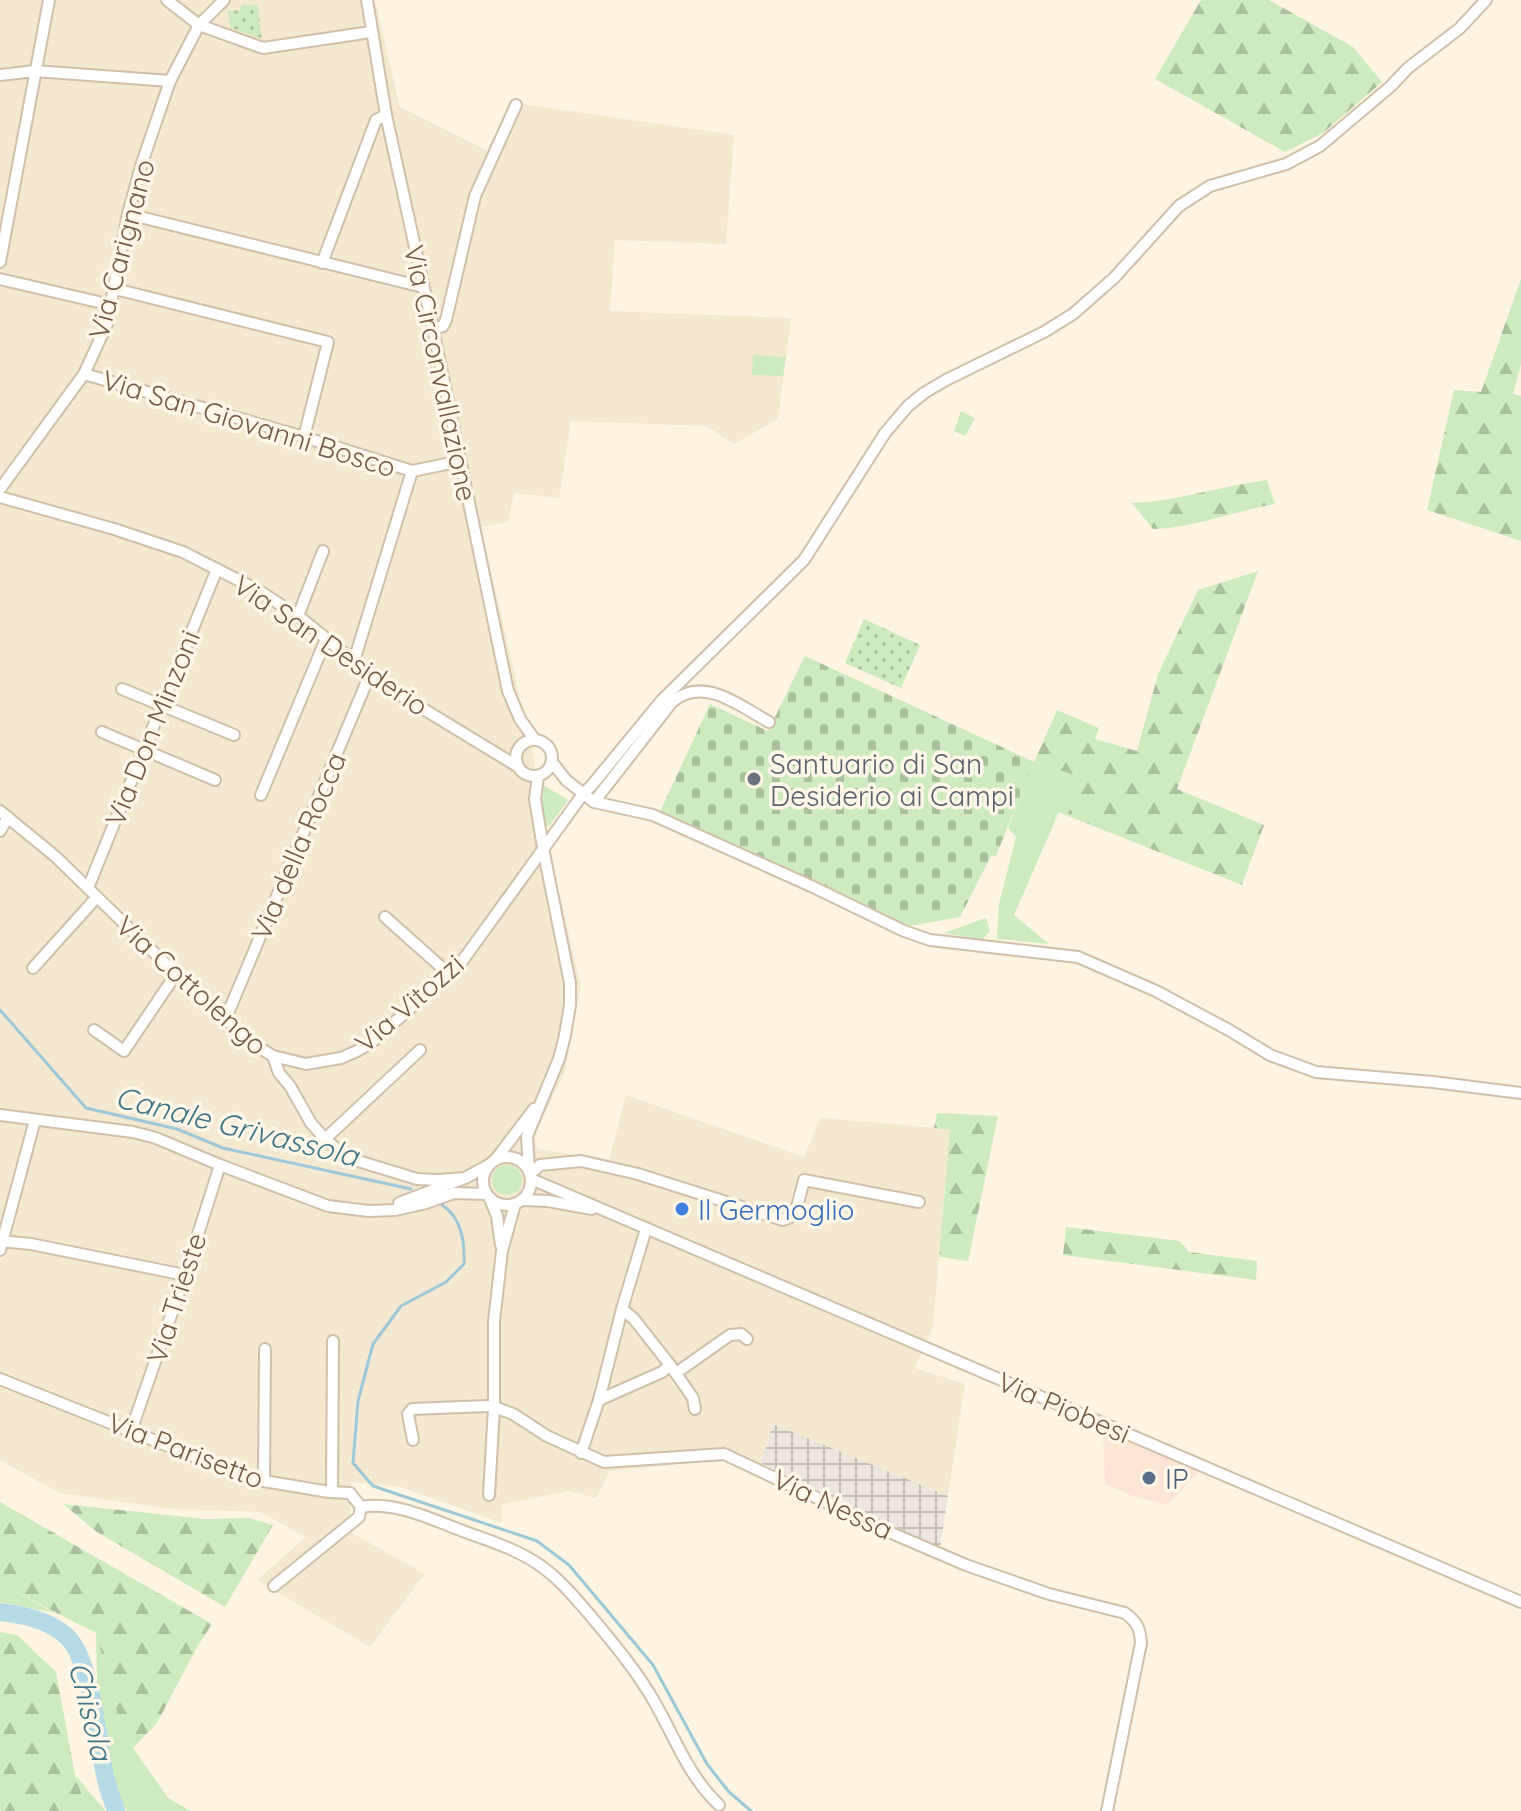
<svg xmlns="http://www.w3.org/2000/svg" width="1521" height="1811" viewBox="0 0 1521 1811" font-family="Quicksand,sans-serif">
	<defs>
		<pattern id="industrial-grid" width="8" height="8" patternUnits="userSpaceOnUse" patternTransform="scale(2)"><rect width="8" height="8" fill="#ebe5dd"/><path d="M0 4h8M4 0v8" fill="none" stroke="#c3bdb5"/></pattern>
		<pattern id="forest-firs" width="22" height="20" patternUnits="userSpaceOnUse" patternTransform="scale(2)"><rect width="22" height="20" fill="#cdeac0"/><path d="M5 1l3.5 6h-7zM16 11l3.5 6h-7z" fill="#abc19e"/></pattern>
		<pattern id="cemetery-stones" width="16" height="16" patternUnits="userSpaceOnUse" patternTransform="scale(2)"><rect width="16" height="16" fill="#cdeac0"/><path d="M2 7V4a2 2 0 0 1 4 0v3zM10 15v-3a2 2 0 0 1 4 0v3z" fill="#abc19e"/></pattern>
		<pattern id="park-dots" width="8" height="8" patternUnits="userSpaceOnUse" patternTransform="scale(2)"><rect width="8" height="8" fill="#cdeac0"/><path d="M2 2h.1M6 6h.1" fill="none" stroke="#abc19e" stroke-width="1.8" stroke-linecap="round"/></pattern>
	</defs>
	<rect width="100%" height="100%" fill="#fdf5e2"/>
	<path fill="#f4e8d0" d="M0 0H375L400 107 498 156 522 104 734 135 726 244 615 240 610 311 791 318 778 419 734 444 706 426 571 421 559 498 514 493 508 522 481 527 535 764V783L549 850 581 986 565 1072 534 1136 538 1149 609 1160 626 1095 804 1157 820 1118 950 1129 933 1326 915 1368 965 1384 948 1496 773 1424 757 1475 726 1462 710 1461 610 1471 596 1498 570 1491 502 1504 501 1523 401 1487 351 1482 350 1532 425 1574 370 1647 257 1580 306 1537 260 1512 173 1509 59 1493 0 1460Z"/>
	<path fill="#fde5d5" d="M1103 1430 1199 1471 1168 1505 1132 1496 1105 1484Z"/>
	<path fill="url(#industrial-grid)" d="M773 1424 948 1496 940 1548 761 1463Z"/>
	<g fill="#cdeac0">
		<path d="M753 355 786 357 783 376 752 375Z"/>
		<path d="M961 411 975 418 965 436 954 431Z"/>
		<path d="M1034 762 1078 776 1068 816 1059 812 1014 915 1049 944 997 939 999 904 1016 837 1008 828Z"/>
		<path d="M538 782 568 800 550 825 544 827 535 783Z"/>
		<path d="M912 910 940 914 947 911 960 917 905 927Z"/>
		<path d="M986 918 990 931 982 940 944 933Z"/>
		<circle cx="507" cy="1180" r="15"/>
		<path d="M0 1584 55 1613 0 1602Z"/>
		<path d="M96 1633 120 1723 133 1748 168 1798 191 1811H127L116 1796 107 1774V1753L98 1725Z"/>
		<path d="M75 1775 103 1808 105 1811H87Z"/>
	</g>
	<g fill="url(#forest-firs)">
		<path d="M1201 0H1269L1353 47 1382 82 1323 133 1285 152 1155 79Z"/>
		<path d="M1521 279V364L1513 394 1521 396V541L1427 510 1454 390 1481 392Z"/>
		<path d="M1267 480 1275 504C1235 511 1194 528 1153 529L1132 503C1178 501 1221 486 1267 480Z"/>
		<path d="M1258 571 1177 789 1264 825 1242 885 1068 816 1078 776 1034 762 1057 710 1099 728 1095 739 1137 751 1158 674 1198 590Z"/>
		<path d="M937 1113 998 1116 968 1261 939 1257 950 1130 934 1128Z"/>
		<path d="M1066 1227 1180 1241 1189 1252 1257 1261 1256 1280 1063 1255Z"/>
		<path d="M0 1502 212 1624 196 1649 157 1723 133 1748 120 1723 96 1633 0 1584Z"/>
		<path d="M63 1504 205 1519 249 1518 273 1525 225 1607 97 1532Z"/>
		<path d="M0 1632 17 1635 56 1672 75 1775 87 1811H0Z"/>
	</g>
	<path fill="url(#cemetery-stones)" d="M805 656 1034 762 996 856H991L960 917 947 911 944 917 939 914 932 919 912 911 905 927 660 812 710 704 768 731Z"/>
	<g fill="url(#park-dots)">
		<path d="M257 4 262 39 231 28 228 11 240 10 241 6Z"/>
		<path d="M864 619 920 645 901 688 845 663Z"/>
	</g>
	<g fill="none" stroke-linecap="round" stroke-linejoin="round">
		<g stroke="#9cc8d8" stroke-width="3">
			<path d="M0 1010 86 1108 177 1129 223 1148 411 1189"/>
			<path d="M442 1205C462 1218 465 1242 464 1264L446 1282 401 1306 373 1344 358 1401 353 1463 373 1486 537 1541 569 1565 653 1665 707 1764 729 1792 751 1811"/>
		</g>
		<path stroke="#b6dae6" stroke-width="18" d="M0 1612C23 1615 45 1619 64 1634 92 1655 97 1741 105 1775 107 1787 112 1799 116 1811"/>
		<g stroke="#d0c0ab" stroke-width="14">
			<g id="minor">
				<path d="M167 0 199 25 263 48 371 32"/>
				<path d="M367 0 386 115 433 329 508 691 520 719 535 740"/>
				<path d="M0 75 35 71 170 81"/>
				<path d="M128 214 423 287"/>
				<path d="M0 262 49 0"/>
				<path d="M322 263 376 120 386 115"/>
				<path d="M0 279 111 305"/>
				<path d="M115 289 328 342 304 437"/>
				<path d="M433 329 443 326 446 320 475 196 516 105"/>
				<path d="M84 374 304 437 412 471 461 461"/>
				<path d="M0 489 84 374 107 324 128 214 141 166 170 81 199 25 224 0"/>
				<path d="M0 497 114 529 183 552 258 590 298 616 384 685 517 766"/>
				<path d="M298 616 323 551"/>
				<path d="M354 661 412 471"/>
				<path d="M122 689 234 735"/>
				<path d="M102 732 215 780"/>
				<circle cx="534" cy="758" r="18"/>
				<path d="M552 762 566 780 594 802 653 815 811 886 904 931 930 940 1078 957 1156 991 1229 1030 1270 1055 1316 1072 1433 1082 1521 1093"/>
				<path d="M261 795 326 639"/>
				<path d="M594 802 672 702C703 675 740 706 769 722"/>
				<path d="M0 811 56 857 176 974 255 1045 273 1056 306 1064 341 1058 357 1051 372 1042 449 974 463 960 583 794 592 785 662 700 804 560 885 433 908 406 924 393 946 380 1044 332 1073 314 1114 278 1179 206 1193 197 1210 186 1286 164 1320 146 1391 86 1408 68 1460 28 1486 0"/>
				<path d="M0 831 8 817"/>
				<path d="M88 888 217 569"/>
				<path d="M385 917 449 974"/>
				<path d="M33 968 97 897"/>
				<path d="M226 1018 370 674"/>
				<path d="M94 1030 124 1051 176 974"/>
				<path d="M273 1056 279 1073 290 1086 311 1123 325 1139 340 1152 358 1161 417 1179 438 1180 465 1178"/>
				<path d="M0 1115 133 1132 156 1138 220 1165 328 1206 369 1211 395 1210 426 1203 454 1193 486 1194"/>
				<path d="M325 1139 420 1050"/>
				<circle cx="507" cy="1181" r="24"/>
				<path d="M496 1159 534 1109"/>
				<path d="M529 1171 527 1136 559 1059 565 1035 570 1005V983L543 848 535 799 538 776"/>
				<path d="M530 1174 540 1165 581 1161 638 1174 783 1220 795 1215 804 1180 919 1202"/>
				<path d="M531 1179 1521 1602"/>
				<path d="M490 1199 497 1216 501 1245"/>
				<path d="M523 1200 548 1201 592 1209"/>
				<path d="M399 1203 465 1178 487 1166"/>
				<path d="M0 1241 31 1244 185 1275"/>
				<path d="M0 1250 35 1120"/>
				<path d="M622 1309 634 1319 670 1365 693 1398 695 1409"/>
				<path d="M676 1373 730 1335 741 1334 747 1339"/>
				<path d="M0 1379 206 1461 264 1481 329 1492 350 1493 361 1507 359 1517 274 1586"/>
				<path d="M599 1400 662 1372 670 1365"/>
				<path d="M131 1431 185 1275 220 1165"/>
				<path d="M413 1440 408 1414 412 1409 487 1406 494 1407 513 1414 547 1436 604 1462 724 1454 896 1535 966 1565 1049 1594 1125 1613C1137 1622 1140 1628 1141 1643L1107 1811"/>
				<path d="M581 1453 599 1400 622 1309 646 1229"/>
				<path d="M264 1481 265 1349"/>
				<path d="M332 1492 333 1341"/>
				<path d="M489 1495 494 1407V1321L502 1251 515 1204"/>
				<path d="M361 1507C391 1501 427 1517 455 1528 483 1539 513 1547 538 1564 559 1578 574 1597 590 1615 613 1643 637 1671 655 1703 675 1738 689 1777 719 1805"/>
			</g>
		</g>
		<use href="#minor" stroke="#fff" stroke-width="10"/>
	</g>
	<circle fill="#6b7280" stroke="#fff8e8" stroke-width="3" cx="754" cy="779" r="8"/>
	<circle fill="#3f7fe0" stroke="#fff8e8" stroke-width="3" cx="682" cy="1209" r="8"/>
	<circle fill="#5c6f8a" stroke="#fff8e8" stroke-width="3" cx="1149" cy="1478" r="8"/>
	<g text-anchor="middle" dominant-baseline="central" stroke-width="7" stroke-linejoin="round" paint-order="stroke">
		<g font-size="28" fill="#745c48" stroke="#fff8e8">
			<text transform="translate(121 249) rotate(-75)">Via Carignano</text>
			<text transform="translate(441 373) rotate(78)">Via Circonvallazione</text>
			<text transform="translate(249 423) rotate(17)">Via San Giovanni Bosco</text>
			<text transform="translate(331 645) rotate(34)">Via San Desiderio</text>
			<text transform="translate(152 728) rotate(-68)">Via Don Minzoni</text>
			<text transform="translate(298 846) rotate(-67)">Via della Rocca</text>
			<text transform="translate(192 985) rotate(42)">Via Cottolengo</text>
			<text transform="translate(409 1003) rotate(-41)">Via Vitozzi</text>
			<text transform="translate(176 1298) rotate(-72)">Via Trieste</text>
			<text transform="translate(1064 1407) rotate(23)">Via Piobesi</text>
			<text transform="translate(186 1450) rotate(21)">Via Parisetto</text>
			<text transform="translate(833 1504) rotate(25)">Via Nessa</text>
		</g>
		<g font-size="28" fill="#5b616d" stroke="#fff8e8" text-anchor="start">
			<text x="770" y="763">Santuario di San<tspan x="770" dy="32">Desiderio ai Campi</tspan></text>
		</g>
		<g font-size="28" fill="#366cbe" stroke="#fff8e8" text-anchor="start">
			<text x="698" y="1209">Il Germoglio</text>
		</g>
		<g font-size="28" fill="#4e5e75" stroke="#fff8e8" text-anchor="start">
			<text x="1165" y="1478">IP</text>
		</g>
		<g font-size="30" font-style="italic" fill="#417589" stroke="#fff8e8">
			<text transform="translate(237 1126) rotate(14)">Canale Grivassola</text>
			<text transform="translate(91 1711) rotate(76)">Chisola</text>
		</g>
	</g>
</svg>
